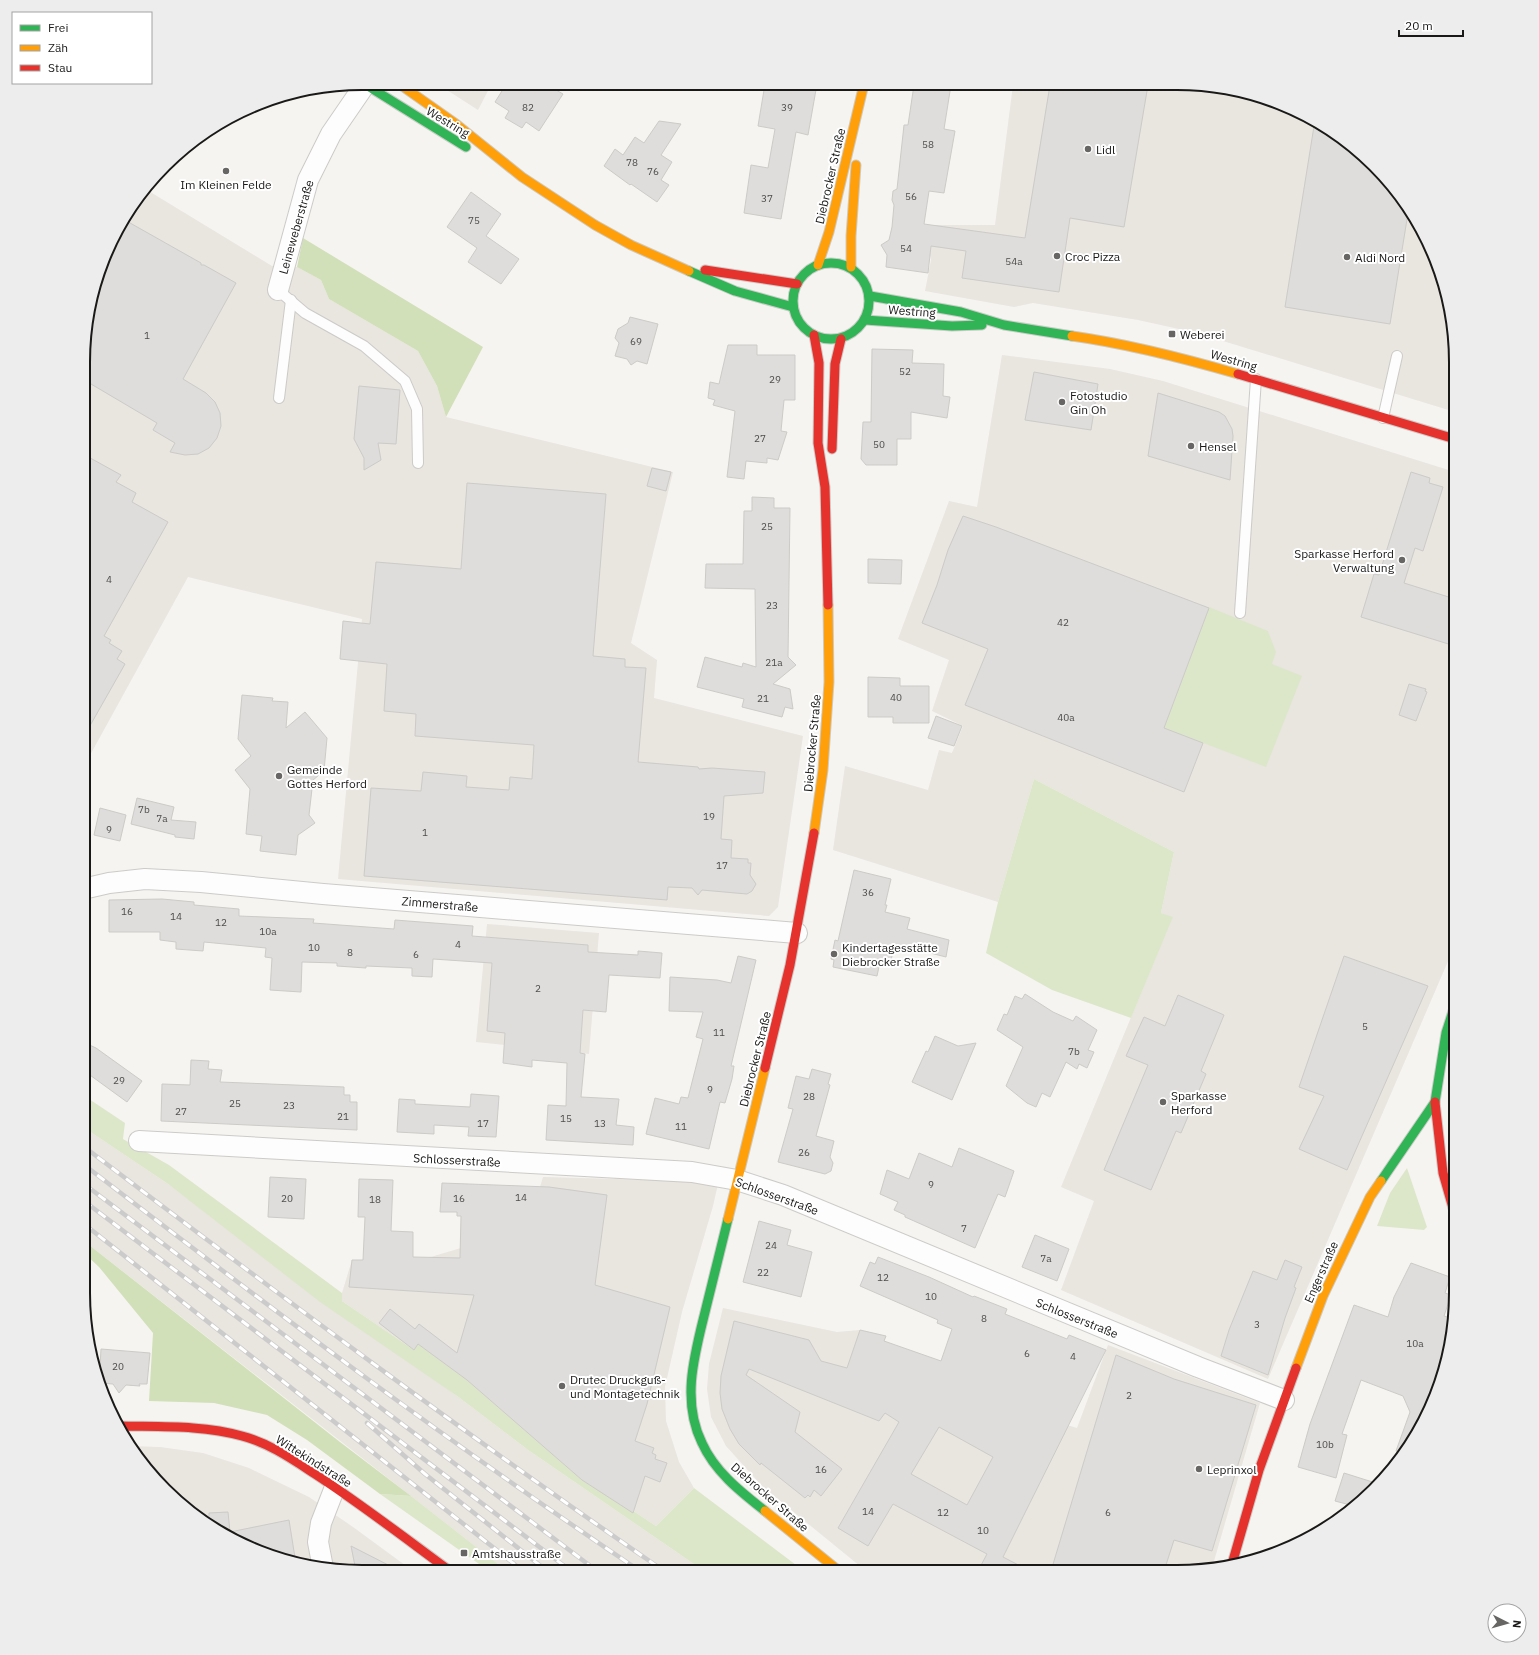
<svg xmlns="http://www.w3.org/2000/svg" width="1539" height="1655" viewBox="0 0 1539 1655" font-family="'IBM Plex Sans',sans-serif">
	<rect width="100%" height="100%" fill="#f6f4f1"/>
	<g fill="#e9e5df">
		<path d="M436 83H492L478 110Z"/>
		<path d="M1013 85H1213L1267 98 1317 120 1374 164 1409 207 1441 272 1455 344V412L1197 333 1138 320 1033 303 1014 307 925 291 931 260 928 246 929 225H995Z"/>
		<path d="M147 190 272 266 297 267 321 280 329 299 418 351 437 386 446 417 673 472 631 643 657 660 654 698 803 736 778 907 769 916 338 879 362 619 188 577 83 768V362L88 308 120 223Z"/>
		<path d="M1002 355 1110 369 1163 381 1455 472V945L1268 1379 1061 1290 1094 1201 1061 1187 1172 918 1161 913 1174 852 1034 779 998 902 833 850 845 766 928 790 939 750 952 753 963 726 932 711 949 660 898 639 949 501 977 507Z"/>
		<path d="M487 924 599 933 589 1054 476 1042Z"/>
		<path d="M83 1127 168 1184 457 1396 528 1450 704 1571H507L84 1241Z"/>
		<path d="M543 1177 691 1181 718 1184 713 1206 682 1312 665 1387 666 1421 679 1462 694 1488 656 1526 632 1510 628 1509 582 1480 467 1380 418 1344 414 1350 342 1301V1293L352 1260 411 1263 484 1241 540 1187Z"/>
		<path d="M723 1308 837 1332 860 1330 886 1336 884 1341 1019 1411 1077 1428 1108 1345 1260 1403 1212 1568 1195 1571H866L763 1487 726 1446 711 1417 707 1389 709 1364Z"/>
		<path d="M129 1446 160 1447 203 1453 249 1468 309 1497 353 1527 413 1571H344L289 1562 223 1535 178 1503Z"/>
	</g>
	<g fill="#dce7ca">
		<path d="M1209 607 1268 631 1276 652 1272 664 1302 676 1266 767 1164 728Z"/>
		<path d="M1034 779 1174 852 1161 913 1173 917 1131 1018 1052 990 986 953 998 902Z"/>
		<path d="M83 1095 125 1123 123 1139 169 1165 342 1293V1301L414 1350 418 1344 467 1380 582 1480 628 1509 632 1510 656 1526 694 1488 804 1571H704L528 1450 457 1396 320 1302 168 1184 83 1127Z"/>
		<path d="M1407 1168 1427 1227 1424 1230 1377 1226 1390 1193Z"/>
		<path d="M380 1494 411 1496 507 1571H489Z"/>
	</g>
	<g fill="#d1e0b9">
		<path d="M303 238 483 347 446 417 437 386 418 351 329 299 321 280 297 267Z"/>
		<path d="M84 1241 340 1442 411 1496 380 1494 307 1440 267 1415 214 1403 149 1401 153 1333 99 1267 84 1253Z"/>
	</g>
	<g fill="#dfdddb" stroke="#cccbc8" fill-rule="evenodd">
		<path d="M507 83 546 84 563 94 539 131 526 122 522 128 505 118 509 111 495 102Z"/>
		<path d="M765 84H817L808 135 796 132 781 219 744 213 751 165 768 168 775 129 758 126Z"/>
		<path d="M914 85H951L944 129 955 131 944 193 929 191 924 224 1025 238 1050 85H1148L1124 227 1070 218 1059 292 962 278 966 251 931 246 928 273 886 267 887 255 881 245 889 240 892 227 894 205 892 200 893 191 897 189 904 125H908Z"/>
		<path d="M1315 120 1374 164 1409 207 1390 324 1285 307Z"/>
		<path d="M659 121 681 124 661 155 672 162 661 180 669 185 657 202 631 184 630 185 604 166 615 149 623 155 635 137 644 143Z"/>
		<path d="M471 192 501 214 486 236 519 259 501 284 468 262 477 248 447 227Z"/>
		<path d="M123 219 201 263V265H204L236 283 183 379 206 393 215 402 220 413 221 426 217 438 209 448 198 454 185 455 170 452 175 443 153 430 157 423 91 384 83 385V362L88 308Z"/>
		<path d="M630 317 658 324 647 364 637 361 631 365 627 359 615 356 619 343 615 338 618 329 628 323Z"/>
		<path d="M728 345H757V355H795V400H784L781 431 787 432 778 460 767 458V463L746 461 744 479 727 477 735 411 713 405 715 400 708 398 710 382 719 384Z"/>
		<path d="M872 349 913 350 912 363 944 364 943 396 950 397 947 418 911 412V439H897V465H866L861 459 863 422H871Z"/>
		<path d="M1034 372 1098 384 1091 430 1025 420Z"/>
		<path d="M359 386 400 390 396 444 378 443 381 460 364 470V458L354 439Z"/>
		<path d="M1158 393 1219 412 1225 416 1232 429 1233 436 1230 480 1148 456Z"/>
		<path d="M83 454 121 475 116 482 136 493 132 502 168 522 104 636 111 640 109 643 122 651 117 659 125 664 83 738Z"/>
		<path d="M652 468 671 472 666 491 647 486Z"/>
		<path d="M1411 472 1430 478 1429 483 1443 487 1423 551 1415 548 1404 583 1455 599V646L1361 617 1374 574 1379 575Z"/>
		<path d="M467 483 606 494 593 656 625 659V667L646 668 638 762 698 767 699 769 712 768 765 772 763 793 724 796 721 839 732 840 731 858 748 859V863H751L750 875 756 884 752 891 747 894 702 890 698 895 692 888 668 887 667 900 364 876 371 788 421 791 423 772 467 776 466 787 509 790 510 777 532 779 534 745 415 736 416 714 384 711 387 664 340 659 343 621 370 624 376 562 461 569Z"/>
		<path d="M752 497 774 498V508H790L788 657 796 665 773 684 790 689 793 709 785 707 782 717 742 707 744 699 697 687 705 657 742 667 743 663 756 667 755 589 705 588 706 564H743L744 511H752Z"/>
		<path d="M963 516 996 527 1209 608 1164 728 1203 743 1184 792 965 705 988 649 922 623 937 585 948 550Z"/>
		<path d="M868 559 902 560 901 584 868 583Z"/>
		<path d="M868 677 900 678V686H929V723H893V717H868Z"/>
		<path d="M1409 684 1426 689 1425 691 1427 692 1416 721 1399 715Z"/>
		<path d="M242 695 273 698 272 701 288 702 286 728 305 712 327 738 324 771 313 780 309 815 315 823 298 835 296 855 260 851 262 836 246 834 250 789 235 770 251 756 238 739Z"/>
		<path d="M936 716 962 726 954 746 928 738Z"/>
		<path d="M137 798 174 807 171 820 196 822 194 839 175 837V835L131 824Z"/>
		<path d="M100 808 126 815 120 841 94 835Z"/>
		<path d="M854 870 891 879 885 905H887L885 912 910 918 907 929 949 940 946 957 895 944 890 964 880 962 877 976 833 967 834 960 831 959 835 940 838 941Z"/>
		<path d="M162 899 194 902V905L239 909V916L314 919 313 923 394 929 395 920 473 926 472 936 588 945V952L638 955V951L662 953 660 978 609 975 606 1012 583 1010 580 1053 585 1054 581 1097 619 1099 616 1125 634 1127 633 1145 546 1140 548 1105 566 1106 567 1063 532 1060V1067L503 1063 505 1033 487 1031 492 963 433 959 432 977 412 976V968L366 966V968L337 966V963L302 962 301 992 270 990 272 958 265 957 266 948 204 942 203 951 176 949V942L160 940V932H109V900Z"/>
		<path d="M738 956 756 960 731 1066H734L732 1079 725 1103 720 1102 709 1149 646 1134 655 1098 679 1104 681 1097 688 1098 703 1039 696 1037 703 1012 669 1011 670 977 717 980 731 983Z"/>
		<path d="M1344 956 1428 986 1347 1170 1299 1149 1324 1096 1299 1087Z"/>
		<path d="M1025 994 1053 1012 1073 1021 1076 1016 1097 1030 1088 1050 1094 1052 1087 1068 1079 1064 1077 1069 1066 1062 1050 1097 1042 1093 1036 1107 1027 1103 1006 1086 1023 1047 997 1030 1004 1014 1007 1015 1015 996 1022 999Z"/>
		<path d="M1178 995 1224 1015 1201 1071 1206 1074 1181 1133 1176 1131 1151 1190 1104 1170 1148 1065 1126 1056 1144 1017 1165 1026Z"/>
		<path d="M935 1036 958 1046 976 1043 952 1100 912 1082 926 1051 928 1052Z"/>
		<path d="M83 1042 96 1048 142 1081 127 1102 83 1070Z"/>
		<path d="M191 1060 209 1061 208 1069 222 1070 220 1082 344 1087V1095H350V1102H357V1130L161 1121 162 1084 190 1085Z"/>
		<path d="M812 1069 831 1074 828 1084 830 1085 816 1136 834 1141 830 1157 833 1163 831 1171 825 1174 778 1162 793 1109 788 1108 796 1076 809 1079Z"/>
		<path d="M471 1094 499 1096 496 1137 468 1136 469 1127 434 1125V1134L397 1132 399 1099 415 1100V1104L470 1107Z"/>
		<path d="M959 1148 1014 1171 1005 1197 998 1194 975 1248 905 1217V1215L894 1210 898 1202 880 1194 887 1170 909 1179 919 1153 952 1167Z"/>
		<path d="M270 1177 306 1179 304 1219 268 1217Z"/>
		<path d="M359 1179 393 1180 391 1231 413 1232V1257L460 1258 461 1216H457V1212H440L442 1183 549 1187 607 1195 595 1285 670 1307 647 1404 635 1441 654 1448 652 1453 656 1455 655 1459 667 1463 660 1482 645 1476 633 1513 582 1480 467 1380 418 1344 414 1350 379 1323 390 1309 415 1329 419 1324 457 1353 474 1295 349 1287 352 1260H363L365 1217H358Z"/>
		<path d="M759 1221 791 1230 787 1245 812 1252 801 1297 743 1282Z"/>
		<path d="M1035 1235 1069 1249 1057 1281 1022 1267Z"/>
		<path d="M878 1257 929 1277 973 1297 974 1296 1007 1309 1005 1314 1067 1339 1069 1335 1106 1350 1003 1557 1030 1571H978L987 1554 893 1504 868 1546 838 1528 899 1422 885 1413 879 1421 749 1369 746 1375 800 1412 795 1432 842 1469 821 1496 814 1490 810 1497 808 1495 805 1498 761 1463 760 1465 739 1444 730 1429 722 1409 720 1393 721 1376 734 1321 809 1340 821 1361 847 1368 860 1330 886 1336 884 1341 941 1361 952 1329 937 1323 938 1320 860 1286 870 1262 875 1264ZM939 1427 993 1457 967 1505 911 1474Z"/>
		<path d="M1285 1260 1302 1267 1294 1287 1296 1288 1285 1318 1268 1375 1221 1356 1229 1330 1253 1271 1277 1280Z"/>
		<path d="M1411 1263 1450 1277 1445 1293 1451 1295 1444 1316 1454 1319 1446 1366 1419 1432 1404 1454 1396 1451 1410 1412 1403 1396 1361 1380 1342 1434 1347 1435 1336 1478 1298 1467 1310 1424 1354 1305 1388 1317 1394 1297Z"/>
		<path d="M101 1349 150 1353 147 1384H139L140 1386 126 1385 119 1393 113 1384 99 1383Z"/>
		<path d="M1116 1355 1174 1379 1256 1405 1212 1551 1174 1540 1164 1571H1051Z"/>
		<path d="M1344 1473 1363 1479 1379 1484 1354 1506 1335 1501Z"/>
		<path d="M228 1512 230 1532 289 1520 296 1564 289 1562 223 1535 209 1525V1513Z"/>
		<path d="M351 1546 400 1571H356Z"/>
	</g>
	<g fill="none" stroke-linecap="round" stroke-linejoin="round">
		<g stroke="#cccbc8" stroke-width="12">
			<g id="lane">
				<path d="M278 290 305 313 364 346 405 381 417 409 418 463"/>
				<path d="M279 398 291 300"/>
				<path d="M1383 418 1397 356"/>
				<path d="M1240 613 1256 379"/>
			</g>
		</g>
		<g stroke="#cccbc8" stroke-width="22">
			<g id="street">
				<path d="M278 290 308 180 331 134 366 83"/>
				<path d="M83 889 109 883 145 879 201 882 323 894 797 933"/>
				<path d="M139 1141 692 1172 737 1180 783 1195 1198 1367 1284 1400"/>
				<path d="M323 1568 318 1542 321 1523 335 1487"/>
			</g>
		</g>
		<g stroke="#cccbc8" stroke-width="11">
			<g id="fast">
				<path d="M363 83 466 147"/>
				<circle cx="831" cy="301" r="38"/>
				<path d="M689 271 735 291 793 307"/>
				<path d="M870 296 961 312 1004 325 1072 336"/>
				<path d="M865 320 952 326 982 325"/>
				<path d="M1381 1181 1435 1102 1446 1033 1455 1005"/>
				<path d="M728 1219C721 1247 714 1276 707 1304 696 1350 680 1398 702 1443 715 1472 741 1492 765 1511"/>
			</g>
		</g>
		<g stroke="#cccbc8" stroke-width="11">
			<g id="slow">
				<path d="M398 83 456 124 522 177 595 225 631 245 689 271"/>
				<path d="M818 265 829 232 864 84"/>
				<path d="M851 267V236L856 165"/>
				<path d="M1072 336C1129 344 1183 358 1238 374"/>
				<path d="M814 833 823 770 829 682 828 605"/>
				<path d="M728 1219 765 1068"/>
				<path d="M1296 1368 1323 1296 1370 1197 1381 1181"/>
				<path d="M765 1511 839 1571"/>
			</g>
		</g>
		<g stroke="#cccbc8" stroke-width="11">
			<g id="jam">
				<path d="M705 270 797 284"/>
				<path d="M814 335 819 363 818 443 825 487 828 605"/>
				<path d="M1238 374 1455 439"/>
				<path d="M832 449 835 364 841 339"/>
				<path d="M765 1068 790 965 814 833"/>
				<path d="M1455 1084V1085"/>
				<path d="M1435 1102 1443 1173 1455 1215"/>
				<path d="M119 1426C160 1427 203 1425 242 1436 269 1443 292 1459 315 1474 361 1504 405 1538 450 1571"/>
				<path d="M1232 1564 1259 1470 1296 1368"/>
			</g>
		</g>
		<use href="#lane" stroke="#fefdfd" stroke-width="10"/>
		<use href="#street" stroke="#fefdfd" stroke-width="20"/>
		<use href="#fast" stroke="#30b455" stroke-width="9"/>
		<use href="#slow" stroke="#ff9f0a" stroke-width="9"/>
		<use href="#jam" stroke="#e5322d" stroke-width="9"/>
		<g stroke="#cccbcb" stroke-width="4.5">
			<g id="rail">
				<path d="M83 1146C274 1291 466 1435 664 1571"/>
				<path d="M83 1164C265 1304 449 1443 640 1571"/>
				<path d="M84 1184 597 1571"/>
				<path d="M84 1201 571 1571"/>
				<path d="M84 1224 523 1571"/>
				<path d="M367 1423 425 1474 547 1571"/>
			</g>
		</g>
		<use href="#rail" stroke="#fff" stroke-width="3" stroke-dasharray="9" stroke-linecap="butt"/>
	</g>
	<g fill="#676664" stroke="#fff" stroke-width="1.5">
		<circle cx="1088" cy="149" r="4"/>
		<circle cx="226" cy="171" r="4"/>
		<circle cx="1057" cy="256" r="4"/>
		<circle cx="1347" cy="257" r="4"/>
		<rect x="1168" y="330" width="8" height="8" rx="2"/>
		<circle cx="1062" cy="402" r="4"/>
		<circle cx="1191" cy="446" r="4"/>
		<circle cx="1402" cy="560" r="4"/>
		<circle cx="279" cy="776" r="4"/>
		<circle cx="834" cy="954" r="4"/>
		<circle cx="1163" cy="1102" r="4"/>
		<circle cx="562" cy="1386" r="4"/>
		<circle cx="1199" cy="1469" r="4"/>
		<rect x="460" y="1549" width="8" height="8" rx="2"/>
	</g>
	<g text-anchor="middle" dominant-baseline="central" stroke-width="4" stroke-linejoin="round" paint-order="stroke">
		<g font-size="10" fill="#4d4c4b">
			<text x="528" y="107">82</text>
			<text x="787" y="107">39</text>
			<text x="928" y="144">58</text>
			<text x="632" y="162">78</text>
			<text x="653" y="171">76</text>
			<text x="911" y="196">56</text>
			<text x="767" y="198">37</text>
			<text x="474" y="220">75</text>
			<text x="906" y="248">54</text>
			<text x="1014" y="261">54a</text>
			<text x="147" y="335">1</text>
			<text x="636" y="341">69</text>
			<text x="905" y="371">52</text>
			<text x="775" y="379">29</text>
			<text x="760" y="438">27</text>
			<text x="879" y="444">50</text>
			<text x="767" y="526">25</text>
			<text x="109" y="579">4</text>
			<text x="772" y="605">23</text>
			<text x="1063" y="622">42</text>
			<text x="774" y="662">21a</text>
			<text x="896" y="697">40</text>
			<text x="763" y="698">21</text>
			<text x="1066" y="717">40a</text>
			<text x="144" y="809">7b</text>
			<text x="709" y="816">19</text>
			<text x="162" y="818">7a</text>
			<text x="109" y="829">9</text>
			<text x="425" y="832">1</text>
			<text x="722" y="865">17</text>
			<text x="868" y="892">36</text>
			<text x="127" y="911">16</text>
			<text x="176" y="916">14</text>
			<text x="221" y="922">12</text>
			<text x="268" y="931">10a</text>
			<text x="458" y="944">4</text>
			<text x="314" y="947">10</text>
			<text x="350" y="952">8</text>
			<text x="416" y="954">6</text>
			<text x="538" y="988">2</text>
			<text x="1365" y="1026">5</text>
			<text x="719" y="1032">11</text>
			<text x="1074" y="1051">7b</text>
			<text x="119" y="1080">29</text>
			<text x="710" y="1089">9</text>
			<text x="809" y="1096">28</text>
			<text x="235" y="1103">25</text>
			<text x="289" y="1105">23</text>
			<text x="181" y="1111">27</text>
			<text x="343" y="1116">21</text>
			<text x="566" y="1118">15</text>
			<text x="483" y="1123">17</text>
			<text x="600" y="1123">13</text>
			<text x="681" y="1126">11</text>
			<text x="804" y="1152">26</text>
			<text x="931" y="1184">9</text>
			<text x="521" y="1197">14</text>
			<text x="287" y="1198">20</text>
			<text x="459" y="1198">16</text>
			<text x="375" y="1199">18</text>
			<text x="964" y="1228">7</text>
			<text x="771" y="1245">24</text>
			<text x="1046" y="1258">7a</text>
			<text x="763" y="1272">22</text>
			<text x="883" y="1277">12</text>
			<text x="931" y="1296">10</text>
			<text x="984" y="1318">8</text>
			<text x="1257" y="1324">3</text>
			<text x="1415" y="1343">10a</text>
			<text x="1027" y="1353">6</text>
			<text x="1073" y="1356">4</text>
			<text x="118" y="1366">20</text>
			<text x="1129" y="1395">2</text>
			<text x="1325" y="1444">10b</text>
			<text x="821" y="1469">16</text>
			<text x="868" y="1511">14</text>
			<text x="943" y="1512">12</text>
			<text x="1108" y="1512">6</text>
			<text x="983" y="1530">10</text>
		</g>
		<g font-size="12" fill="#1a1918" stroke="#fff">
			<text transform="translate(448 122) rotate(31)">Westring</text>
			<text transform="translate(830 176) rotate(-77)">Diebrocker Straße</text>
			<text transform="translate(296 227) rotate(-74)">Leineweberstraße</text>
			<text transform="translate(912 311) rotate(4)">Westring</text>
			<text transform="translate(1234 360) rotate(16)">Westring</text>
			<text transform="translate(812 743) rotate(-85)">Diebrocker Straße</text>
			<text transform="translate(440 904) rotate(5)">Zimmerstraße</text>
			<text transform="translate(755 1059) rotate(-76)">Diebrocker Straße</text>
			<text transform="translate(457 1160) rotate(3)">Schlosserstraße</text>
			<text transform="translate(777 1196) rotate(20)">Schlosserstraße</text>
			<text transform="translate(1321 1272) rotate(-66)">Engerstraße</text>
			<text transform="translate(1077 1318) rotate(22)">Schlosserstraße</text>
			<text transform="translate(314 1461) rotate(32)">Wittekindstraße</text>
			<text transform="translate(770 1497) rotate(41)">Diebrocker Straße</text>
		</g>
		<g font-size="12" fill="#1a1918" stroke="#fff" text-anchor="start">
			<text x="1096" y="149">Lidl</text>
			<text x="226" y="184" text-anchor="middle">Im Kleinen Felde</text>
			<text x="1065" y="256">Croc Pizza</text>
			<text x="1355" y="257">Aldi Nord</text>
			<text x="1180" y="334">Weberei</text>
			<text x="1070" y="395">Fotostudio<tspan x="1070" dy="14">Gin Oh</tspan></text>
			<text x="1199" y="446">Hensel</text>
			<text x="1394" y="553" text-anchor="end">Sparkasse Herford<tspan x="1394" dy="14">Verwaltung</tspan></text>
			<text x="287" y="769">Gemeinde<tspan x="287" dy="14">Gottes Herford</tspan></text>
			<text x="842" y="947">Kindertagesstätte<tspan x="842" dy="14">Diebrocker Straße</tspan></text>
			<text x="1171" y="1095">Sparkasse<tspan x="1171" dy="14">Herford</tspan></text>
			<text x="570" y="1379">Drutec Druckguß-<tspan x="570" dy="14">und Montagetechnik</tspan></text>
			<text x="1207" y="1469">Leprinxol</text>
			<text x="472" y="1553">Amtshausstraße</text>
		</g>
	</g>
	<path d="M0 0H1539V1655H0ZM362 90H1177A272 272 0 0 1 1449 362V1293A272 272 0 0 1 1177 1565H362A272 272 0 0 1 90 1293V362A272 272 0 0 1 362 90Z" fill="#ededed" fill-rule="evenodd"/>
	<path fill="none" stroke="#1a1918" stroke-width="2" d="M362 90H1177A272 272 0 0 1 1449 362V1293A272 272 0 0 1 1177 1565H362A272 272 0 0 1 90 1293V362A272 272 0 0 1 362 90Z"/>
	<rect x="12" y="12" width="140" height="72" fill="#ffffff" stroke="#a3a3a3"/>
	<rect x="20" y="25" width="20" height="6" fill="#30b455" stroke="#a3a3a3"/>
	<text x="48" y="32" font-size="12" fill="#1a1918">Frei</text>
	<rect x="20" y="45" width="20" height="6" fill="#ff9f0a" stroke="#a3a3a3"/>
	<text x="48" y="52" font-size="12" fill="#1a1918">Zäh</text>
	<rect x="20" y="65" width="20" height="6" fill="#e5322d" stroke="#a3a3a3"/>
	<text x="48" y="72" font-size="12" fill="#1a1918">Stau</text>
	<g transform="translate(1507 1623) rotate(96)"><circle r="19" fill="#ffffff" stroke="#a3a3a3"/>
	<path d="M0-3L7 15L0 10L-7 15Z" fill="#676664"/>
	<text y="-6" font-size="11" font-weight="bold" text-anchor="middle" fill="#1a1918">N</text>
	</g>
	<path d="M1399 30v6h64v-6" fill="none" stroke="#1a1918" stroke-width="2"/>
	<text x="1405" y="30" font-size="12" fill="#1a1918" stroke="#ffffff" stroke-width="3" paint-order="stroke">20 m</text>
</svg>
